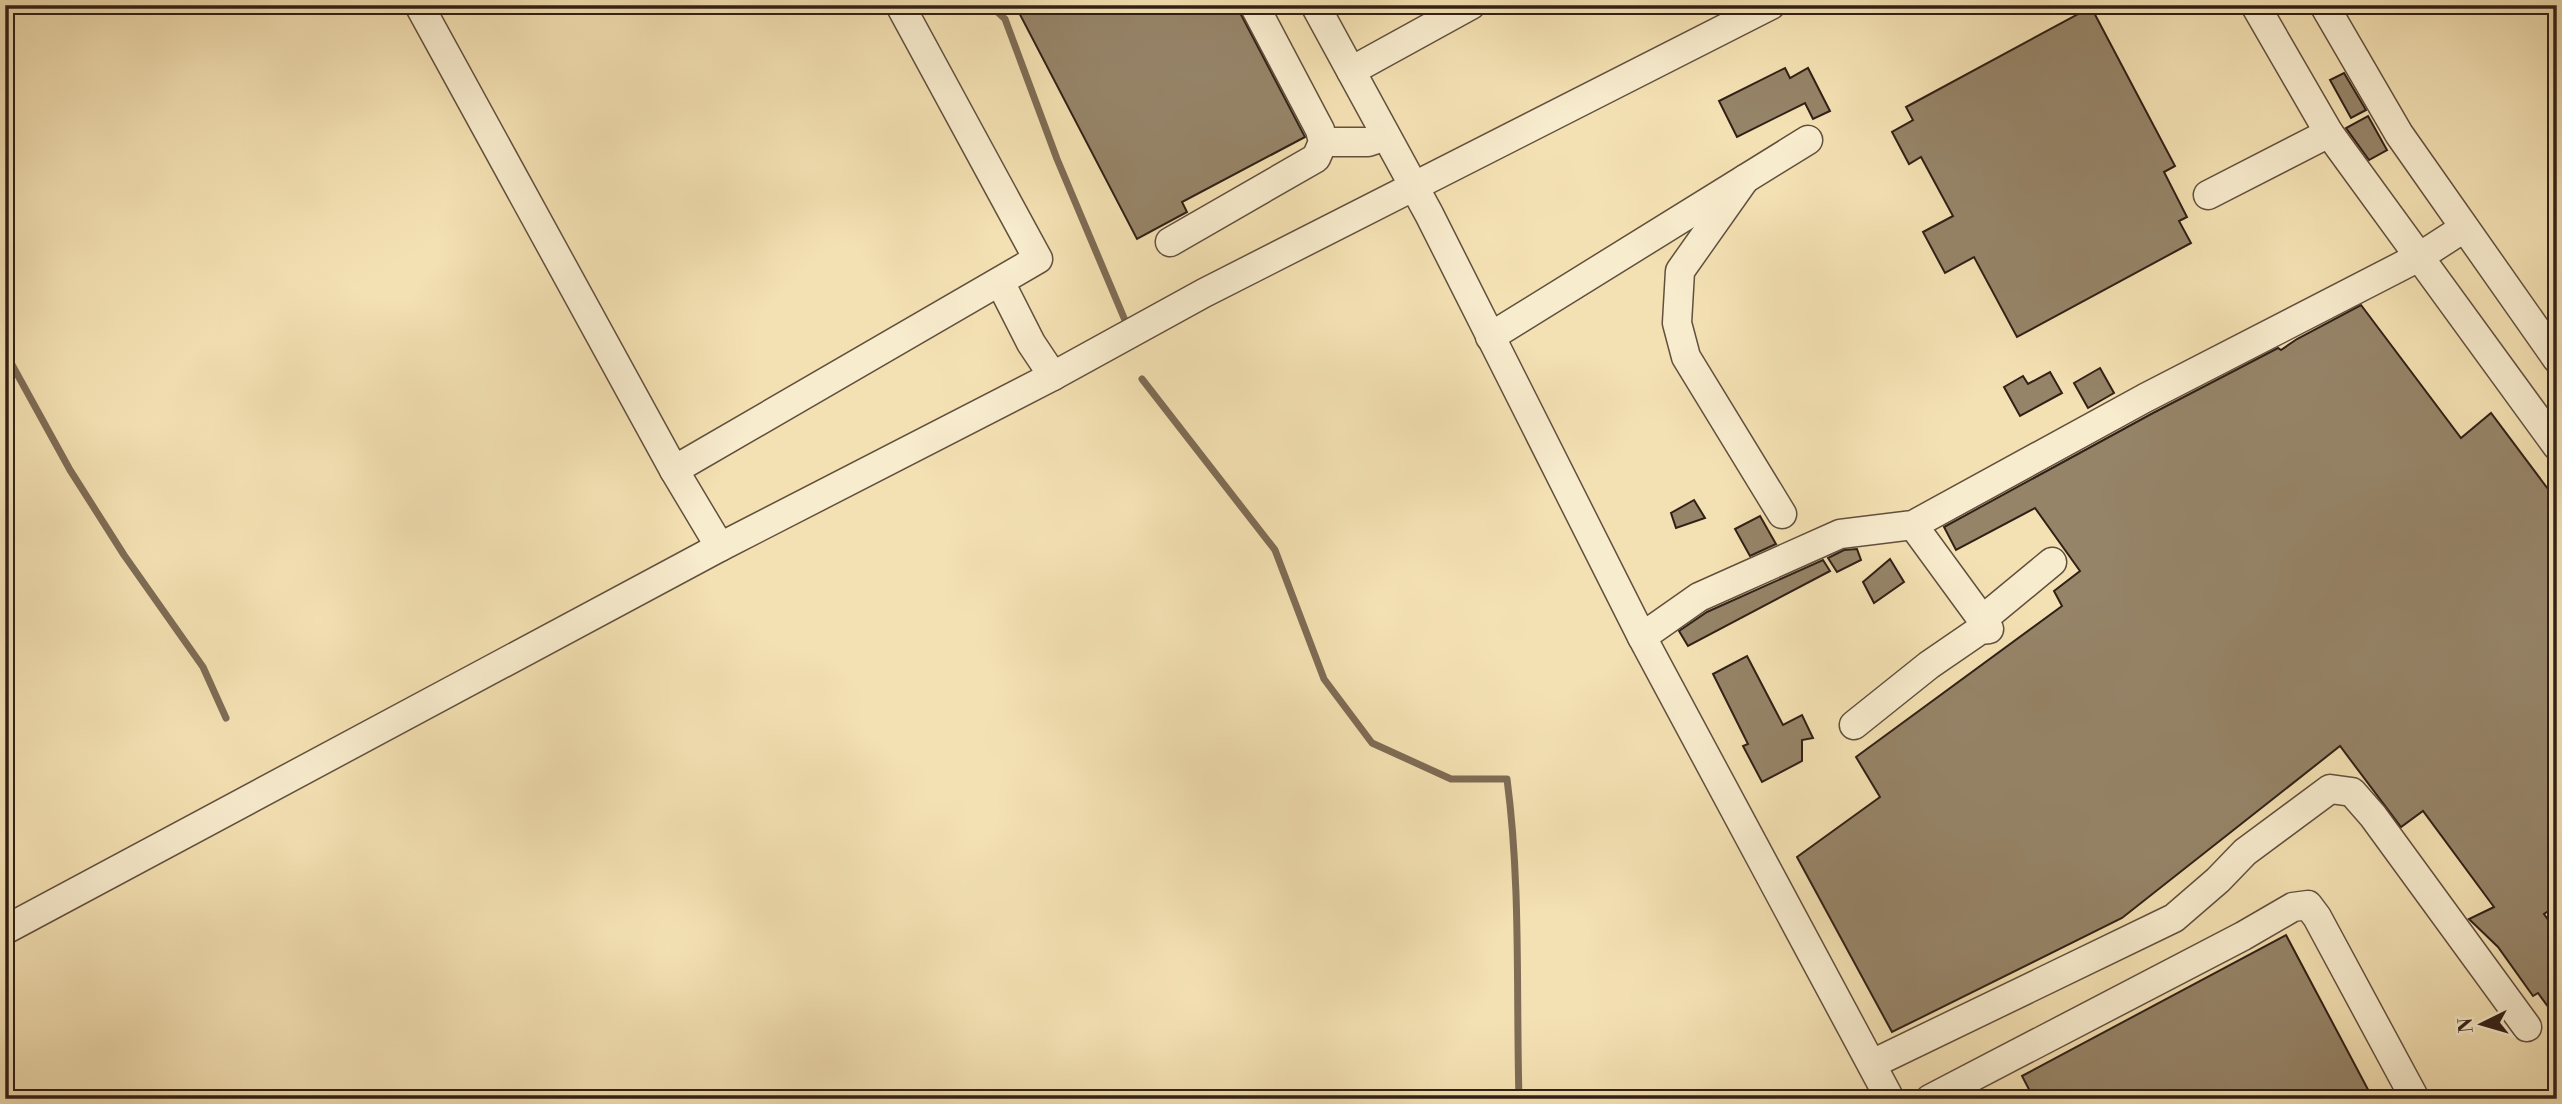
<svg xmlns="http://www.w3.org/2000/svg" width="2562" height="1104" viewBox="0 0 2562 1104" font-family="'Libre Bodoni',serif">
	<rect width="100%" height="100%" fill="#f4e1b3"/>
	<filter id="stains"><feTurbulence type="fractalNoise" baseFrequency=".00286" numOctaves="4"/><feColorMatrix values="0 0 0 0 .2 0 0 0 0 .09 0 0 0 0 .02 0 0 0 .5 -.17"/></filter>
	<radialGradient id="worn" r=".72"><stop offset=".6" stop-color="#630" stop-opacity="0"/><stop offset="1" stop-color="#630" stop-opacity=".3"/></radialGradient>
	<g fill="none" stroke-linecap="round" stroke-linejoin="round">
		<g stroke="#7e6c55" stroke-width="7">
			<path d="M990 5 1005 19 1057 159 1127 325"/>
			<path d="M5 352 70 470 124 555 203 667 226 718"/>
			<path d="M1142 379 1275 550 1324 679 1372 743 1451 779H1507C1521 885 1516 992 1519 1099"/>
		</g>
	</g>
	<g fill="#968468" stroke="#312017" stroke-width="2">
		<path d="M1015 5H1236L1305 137 1182 202 1187 212 1137 239Z"/>
		<path d="M2091 7 2175 166 2164 172 2187 217 2179 221 2191 243 2017 337 1974 257 1945 273 1923 232 1953 216 1921 157 1909 164 1892 132 1913 120 1906 107Z"/>
		<path d="M1785 68 1790 78 1808 68 1830 111 1813 119 1805 103 1737 137 1719 101Z"/>
		<path d="M2344 73 2366 110 2351 118 2330 80Z"/>
		<path d="M2368 116 2387 150 2369 160 2346 128Z"/>
		<path d="M2361 305 2461 438 2491 413 2557 501V905L2544 914 2557 932V1019L2538 993 2533 996 2498 947 2469 919 2494 907 2423 811 2401 827 2340 746 2122 918 1892 1032 1797 857 1880 797 1856 757 2062 606 2054 591 2080 571 2035 508 1956 550 1944 527 2153 413 2278 348 2281 350 2297 339Z"/>
		<path d="M2100 368 2114 393 2088 408 2074 383Z"/>
		<path d="M2050 372 2062 393 2020 416 2004 387 2023 376 2028 384Z"/>
		<path d="M1694 500 1705 518 1676 528 1671 513Z"/>
		<path d="M1760 516 1776 544 1750 556 1735 529Z"/>
		<path d="M1857 549 1861 560 1837 572 1828 558 1844 550Z"/>
		<path d="M1890 559 1904 582 1874 603 1863 582Z"/>
		<path d="M1823 560 1830 571 1688 646 1679 631 1707 612Z"/>
		<path d="M1747 656 1783 725 1802 715 1813 738 1802 740V761L1762 782 1743 746 1748 744 1713 674Z"/>
		<path d="M2286 935 2373 1099H2034L2022 1076Z"/>
	</g>
	<g fill="none" stroke-linecap="round" stroke-linejoin="round">
		<g stroke="#62503e" stroke-width="31">
			<g id="minor">
				<path d="M419 5 674 470 1038 259 900 5"/>
				<path d="M1315 5 1429 214 1642 637 1890 1099"/>
				<path d="M2255 5 2329 133 2557 446"/>
				<path d="M2324 5 2399 134 2557 359"/>
				<path d="M1351 71 1471 5"/>
				<path d="M1323 142H1368L1386 136"/>
				<path d="M1745 179 1680 271 1677 323 1686 357 1782 514"/>
				<path d="M2208 195 2329 133"/>
				<path d="M1170 242 1316 158 1323 142 1320 130 1254 5"/>
				<path d="M1000 282 1031 343 1053 376"/>
				<path d="M1490 337 1808 140"/>
				<path d="M674 470 720 547"/>
				<path d="M1983 619 2052 562"/>
				<path d="M1642 637 1699 597 1840 534 1913 525 2145 398 2419 257 2464 228"/>
				<path d="M1854 725 1929 665 1980 630 1989 629 1913 525"/>
				<path d="M5 930 720 547 1053 376 1204 293 1771 5"/>
				<path d="M1872 1064 2174 918 2218 880 2245 852 2330 789 2352 792 2373 816 2527 1027"/>
				<path d="M1930 1099 2243 936 2293 907 2308 905 2317 917 2414 1097"/>
			</g>
		</g>
		<use href="#minor" stroke="#f8ecce" stroke-width="28"/>
	</g>
	<rect width="2562" height="1104" fill="none" stroke="#f4e1b3" stroke-width="28"/>
	<rect x="7" y="7" width="2548" height="1090" fill="none" stroke="#312017" stroke-width="3.5"/>
	<rect x="14" y="14" width="2534" height="1076" fill="none" stroke="#312017" stroke-width="2"/>
	<g transform="translate(2482 1024) rotate(265)" stroke="#f8ecce" stroke-width="5" paint-order="stroke">
	<path d="M0-5L12 26L0 18L-12 26Z" fill="#312017"/>
	<text y="-10" font-size="19" font-weight="bold" text-anchor="middle" fill="#312017">N</text>
	</g>
	<rect width="100%" height="100%" filter="url(#stains)"/>
	<rect width="100%" height="100%" fill="url(#worn)"/>
</svg>
